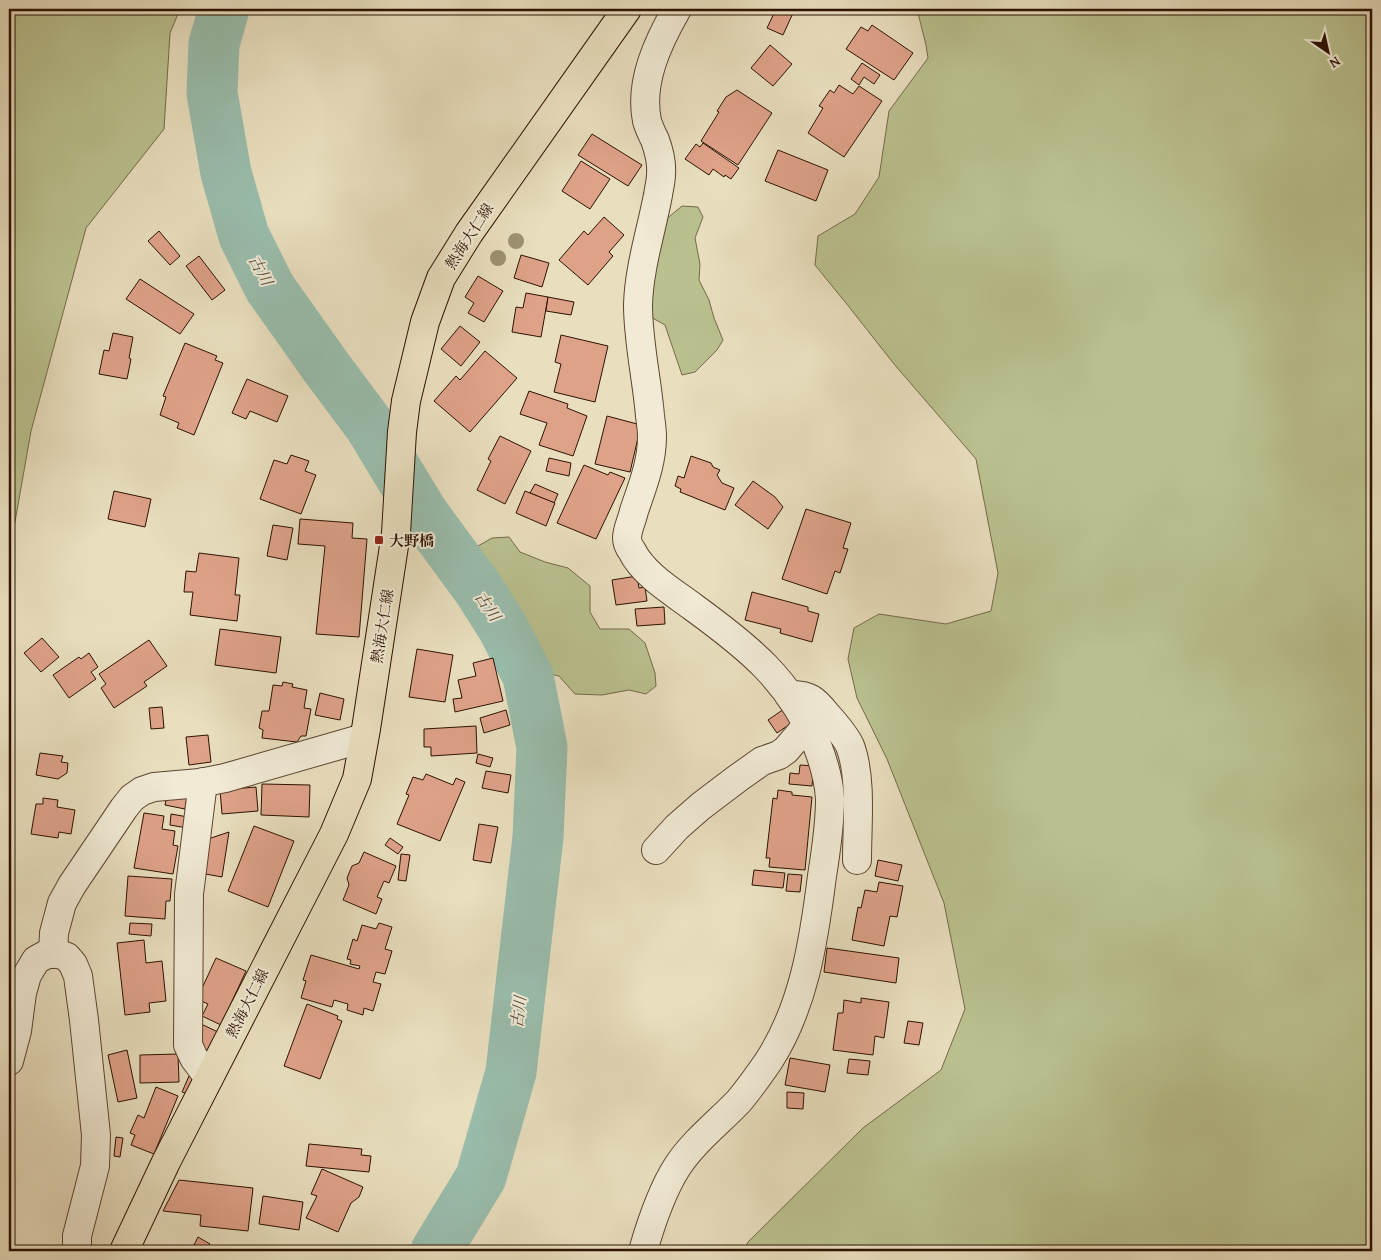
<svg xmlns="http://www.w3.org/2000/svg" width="1381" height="1260" viewBox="0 0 1381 1260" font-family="'Gentium Book Plus','Noto Serif JP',serif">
	<rect width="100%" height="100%" fill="#e9dfbf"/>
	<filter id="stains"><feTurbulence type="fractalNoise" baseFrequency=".004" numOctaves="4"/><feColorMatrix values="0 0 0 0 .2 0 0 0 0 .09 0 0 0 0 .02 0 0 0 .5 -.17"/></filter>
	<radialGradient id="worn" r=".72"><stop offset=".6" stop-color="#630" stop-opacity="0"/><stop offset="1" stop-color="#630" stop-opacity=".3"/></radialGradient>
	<g fill="#bac18f" stroke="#746948">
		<path d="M9 9H180L170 33 164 129 86 228 31 431 9 556Z"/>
		<path d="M917 9H1372V1251H744L748 1242 863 1128 941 1070 965 1009 944 903 887 759 857 698 848 659 854 628 879 614 946 624 991 611 998 573 976 459 894 364 846 303 815 265 818 236 855 214 879 177 889 111 928 58 926 45Z"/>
		<path d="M682 206 698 207 703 217 695 238 700 264 699 280 709 300 714 318 723 340 717 350 695 372 682 375 665 325 649 316 646 291 658 258 659 235 664 221Z"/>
		<path d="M509 537 520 552 545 562 568 568 590 586V612L600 629H629L645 643 655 673 656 686 646 694 629 690 602 695 575 694 559 676 541 672 514 628 503 609 487 590 482 571 473 559 478 546 492 538Z"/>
	</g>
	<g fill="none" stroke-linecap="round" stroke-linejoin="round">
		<path stroke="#99bdac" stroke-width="51" d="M224 9 214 44 212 93 226 173 244 236 270 288 326 367 370 426 422 512 479 590 503 628 528 676 542 747 538 837 511 1072 481 1177 436 1251"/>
	</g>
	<g fill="#dea289" stroke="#2d1100">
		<path d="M776 9H784L793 13 783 35 767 28Z"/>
		<path d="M872 25 913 53 894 80 846 49 861 27 868 31Z"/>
		<path d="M770 45 792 64 773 86 751 68Z"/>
		<path d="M862 63 880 75 874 84 864 77 859 85 851 79Z"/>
		<path d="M839 85 853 94 859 86 882 101 844 157 808 133 823 108 819 106 830 90 834 93Z"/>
		<path d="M737 90 772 113 738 165 701 141 719 112 717 111 726 97Z"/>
		<path d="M592 134 642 165 628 186 578 155Z"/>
		<path d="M703 143 739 168 731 179 725 175 724 177 713 169 709 175 685 159 696 144 700 147Z"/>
		<path d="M778 150 828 170 816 201 765 181Z"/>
		<path d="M581 161 610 179 590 209 562 191Z"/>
		<path d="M604 217 624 235 609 252 613 256 588 285 559 260 584 231 588 235Z"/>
		<path d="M159 231 180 256 170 265 148 241Z"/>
		<path d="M521 255 549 263 542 287 514 278Z"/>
		<path d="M199 256 225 290 212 300 186 266Z"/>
		<path d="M478 276 503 291 484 322 468 313 474 303 465 297Z"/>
		<path d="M140 279 194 314 180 334 126 299Z"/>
		<path d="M526 293 548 297 541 337 512 332 516 307 523 308Z"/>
		<path d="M548 297 574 302 571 315 546 311Z"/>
		<path d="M460 326 480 342 461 366 441 349Z"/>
		<path d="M113 333 133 337 129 358 131 359 127 379 99 374 104 350 109 351Z"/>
		<path d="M561 335 608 346 595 402 554 392 561 364 555 362Z"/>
		<path d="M185 343 217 356 215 360 223 363 194 435 177 428 179 423 160 415 166 397 163 396Z"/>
		<path d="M485 351 517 378 470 432 434 401 456 376 460 380Z"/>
		<path d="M247 379 288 396 277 422 250 411 246 419 232 413Z"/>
		<path d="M529 391 568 404 567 408 587 416 573 456 539 445 547 423 520 414Z"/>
		<path d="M607 416 641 425 630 472 595 464Z"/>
		<path d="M500 436 531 451 505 504 477 490 491 461 488 459Z"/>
		<path d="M291 455 309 461 305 471 316 475 301 514 260 499 274 460 287 464Z"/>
		<path d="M691 456 711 463 713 467 720 470 717 475 722 483 734 488 725 510 680 492 681 489 675 486 678 476 684 478Z"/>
		<path d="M549 458 571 463 569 476 546 471Z"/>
		<path d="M584 465 608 475 610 472 625 478 596 539 557 523Z"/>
		<path d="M753 481 775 497 783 507 768 529 735 505Z"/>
		<path d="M535 484 558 494 554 503 530 493Z"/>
		<path d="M114 491 151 499 145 527 108 519Z"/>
		<path d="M525 491 555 503 546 526 516 513Z"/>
		<path d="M806 509 851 523 843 548 848 549 840 573 835 571 827 594 782 579Z"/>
		<path d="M300 519 353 523 352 538 367 539 359 637 316 634 325 546 298 544Z"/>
		<path d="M273 525 293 528 287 560 267 556Z"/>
		<path d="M199 553 239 558 235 595H240L237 621 190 615 193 592H184L186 571 196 572Z"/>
		<path d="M637 576 639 588 645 587 647 601 616 605 612 580Z"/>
		<path d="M752 592 808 607V611L819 614 812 642 780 633 781 629 745 620Z"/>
		<path d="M664 607 665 624 637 626 635 609Z"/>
		<path d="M220 629 281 637 276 673 215 665Z"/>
		<path d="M42 638 59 657 41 672 24 653Z"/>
		<path d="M149 640 167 666 144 682 147 686 114 708 101 688 106 684 99 674Z"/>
		<path d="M417 649 453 655 445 702 409 697Z"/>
		<path d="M89 653 98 667 91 672 96 679 69 698 53 675 79 657 81 659Z"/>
		<path d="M493 658 503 701 455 712 453 699 462 698 458 680 476 676 473 663Z"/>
		<path d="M283 682 293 684 292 687 307 690 304 708 311 709 306 736H301L297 742 262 738 263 730 259 728 262 711H269L273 685 282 686Z"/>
		<path d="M320 693 344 699 340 720 315 715Z"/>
		<path d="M162 707 164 728 151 729 149 708Z"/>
		<path d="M784 709 793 722 777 733 768 720Z"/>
		<path d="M506 710 510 725 484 733 480 718Z"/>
		<path d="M476 726 477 753 431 756V747H424V729Z"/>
		<path d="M208 735 211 762 189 765 186 737Z"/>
		<path d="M40 753 63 756 61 762 68 763 67 773 58 779 36 775Z"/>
		<path d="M478 754 493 758 490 767 476 763Z"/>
		<path d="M800 765 814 766 812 786 789 784 790 773 799 774Z"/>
		<path d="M486 771 511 775 508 793 482 788Z"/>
		<path d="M426 774 453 785 456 778 465 782 440 841 397 824 409 795 406 794 413 777 423 780Z"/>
		<path d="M262 784 310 785 309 817 261 815Z"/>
		<path d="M256 787 258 811 222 814 220 790Z"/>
		<path d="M778 790 792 792V795L812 797 805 870 769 867 770 858H766L773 798 777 799Z"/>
		<path d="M167 794 187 797 185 809 165 805Z"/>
		<path d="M43 798 58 800 57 807 75 810 71 834 59 832 58 838 31 834 36 804H43Z"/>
		<path d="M144 813 164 816 162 829 175 831 173 845 178 846 173 874 134 868Z"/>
		<path d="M171 814 188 817 187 828 170 825Z"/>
		<path d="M479 824 498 827 491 863 473 860Z"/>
		<path d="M254 826 294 841 268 907 228 891Z"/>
		<path d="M229 832 222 877 200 873 205 840Z"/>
		<path d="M390 838 403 847 398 854 385 845Z"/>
		<path d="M364 852 396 866 389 883 384 881 377 897 382 899 376 914 343 900 349 885 347 878 352 866 359 863Z"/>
		<path d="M401 854 410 855 406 881 398 880Z"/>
		<path d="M878 860 902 865 898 881 875 876Z"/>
		<path d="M754 870 785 873 783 888 752 885Z"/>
		<path d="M788 874 802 875 800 892 786 891Z"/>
		<path d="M128 876 172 879 170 901H166L165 919 125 916Z"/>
		<path d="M879 882 903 886 897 917 890 916 884 946 852 940 858 907 861 908 865 890 877 892Z"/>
		<path d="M130 923 152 924 151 936 129 934Z"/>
		<path d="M379 923 392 927 385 949 392 951 385 974 376 972 373 982 381 984 373 1011 364 1008 363 1015 347 1010 348 1004 334 1000 332 1007 301 998 306 981 303 980 311 955 359 969 360 966 350 964 351 960 347 959 353 939 357 941 362 925 376 929Z"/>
		<path d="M144 940 146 963 162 961 166 1001 149 1003 150 1012 125 1015 117 943Z"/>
		<path d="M827 948 899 958 896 983 824 972Z"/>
		<path d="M216 958 246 971 221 1025 202 1016 208 1004 197 999Z"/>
		<path d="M861 998 889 1002 884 1038 875 1036 873 1055 833 1050 838 1013H843L844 1000 861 1003Z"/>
		<path d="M307 1004 338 1016 337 1019 342 1021 320 1079 284 1066Z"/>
		<path d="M908 1021 923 1023 919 1045 904 1043Z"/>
		<path d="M201 1024 218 1032 208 1053 198 1048Z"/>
		<path d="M127 1050 137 1098 118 1102 108 1055Z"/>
		<path d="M178 1054 179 1082 140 1083V1055Z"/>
		<path d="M790 1058 830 1065 825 1092 785 1085Z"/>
		<path d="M849 1059 870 1061 868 1075 847 1073Z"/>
		<path d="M189 1076 197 1080 190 1095 182 1092Z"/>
		<path d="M156 1087 178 1096 154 1154 131 1145 135 1135 130 1133 138 1115 144 1118Z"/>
		<path d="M787 1092 804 1093 803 1109 787 1108Z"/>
		<path d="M116 1137 123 1138 120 1157 114 1156Z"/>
		<path d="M309 1144 362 1149 361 1155 371 1156 369 1172 306 1166Z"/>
		<path d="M322 1169 363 1187 359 1197 351 1203 338 1232 306 1218 317 1196 311 1194Z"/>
		<path d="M179 1180 253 1188 248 1231 200 1226 201 1215 163 1211Z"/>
		<path d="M263 1196 303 1202 299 1230 259 1224Z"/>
		<path d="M198 1237 210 1244 207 1248 212 1251H191Z"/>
	</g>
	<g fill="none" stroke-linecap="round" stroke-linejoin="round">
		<g stroke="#5c4430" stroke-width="30">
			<g id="minor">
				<path d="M789 695C809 694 815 700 827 715 835 724 845 735 850 746 862 777 857 826 857 860"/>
				<path d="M203 782 189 894 188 1045 194 1058 209 1078"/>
				<path d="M656 850 677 827 701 806 738 778 762 761 779 755 786 750 808 724"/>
				<path d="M53 954 54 933 62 903 72 885 124 808 132 798 142 791 154 787 200 783 225 778 364 738"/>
				<path d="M9 1061 17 1031 22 993 27 975 36 960 47 954 57 953 67 957 73 964 78 976 84 1020 96 1135 95 1166 77 1236V1251"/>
				<path d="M643 1251C651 1223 661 1192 677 1167 693 1142 718 1123 739 1101 749 1089 759 1075 768 1062 804 1007 814 940 822 876 826 851 830 824 830 799 829 780 824 763 817 745 790 680 748 647 693 607 673 592 643 574 632 551 629 547 627 543 627 538 627 530 632 520 634 511 642 487 652 463 652 437 652 430 651 423 650 416 647 379 638 342 638 305 639 268 651 232 658 195 659 188 661 181 661 174 662 163 659 151 655 140 652 134 649 128 647 121 639 82 658 42 677 9"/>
			</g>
		</g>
		<g stroke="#2d1100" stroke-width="30">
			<path id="major" d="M124 1251 166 1162 334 834 357 779 366 729 396 533 402 432 406 401 425 322 441 278 469 233 627 9"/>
		</g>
		<use href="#minor" stroke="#f1ead5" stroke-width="28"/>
		<use href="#major" stroke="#e9dfbf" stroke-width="28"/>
	</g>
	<g fill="#9d9071">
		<circle cx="516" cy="241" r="8"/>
		<circle cx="498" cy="258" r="8"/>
	</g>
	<rect fill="#8f2418" stroke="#f1ead5" stroke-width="2" x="374" y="535" width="10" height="10" rx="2.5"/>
	<g text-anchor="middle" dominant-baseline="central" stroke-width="4" stroke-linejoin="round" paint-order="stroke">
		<g font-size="15" fill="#2d1100" stroke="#f1ead5">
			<text transform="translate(469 236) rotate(-57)">熱海大仁線</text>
			<text transform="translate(382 626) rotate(-81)">熱海大仁線</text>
			<text transform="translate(247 1003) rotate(-63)">熱海大仁線</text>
		</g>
		<g font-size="15" font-weight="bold" fill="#2d1100" stroke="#f1ead5" text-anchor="start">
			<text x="389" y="540">大野橋</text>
		</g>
		<g font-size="16" font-style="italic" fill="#534d3c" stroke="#f1ead5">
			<text transform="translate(261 270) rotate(62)">古川</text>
			<text transform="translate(488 606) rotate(55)">古川</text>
			<text transform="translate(518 1012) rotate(-83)">古川</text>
		</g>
	</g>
	<rect width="1381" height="1260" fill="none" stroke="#e9dfbf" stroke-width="30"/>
	<rect x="10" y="10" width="1361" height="1240" fill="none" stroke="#2d1100" stroke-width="2.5"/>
	<rect x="15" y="15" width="1351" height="1230" fill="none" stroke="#2d1100"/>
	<g transform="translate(1328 52) rotate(146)" stroke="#f1ead5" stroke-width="4" paint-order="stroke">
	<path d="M0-4L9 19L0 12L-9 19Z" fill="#2d1100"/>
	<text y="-8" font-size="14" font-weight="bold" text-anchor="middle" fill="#2d1100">N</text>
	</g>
	<rect width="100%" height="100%" filter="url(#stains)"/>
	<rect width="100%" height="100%" fill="url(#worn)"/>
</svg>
